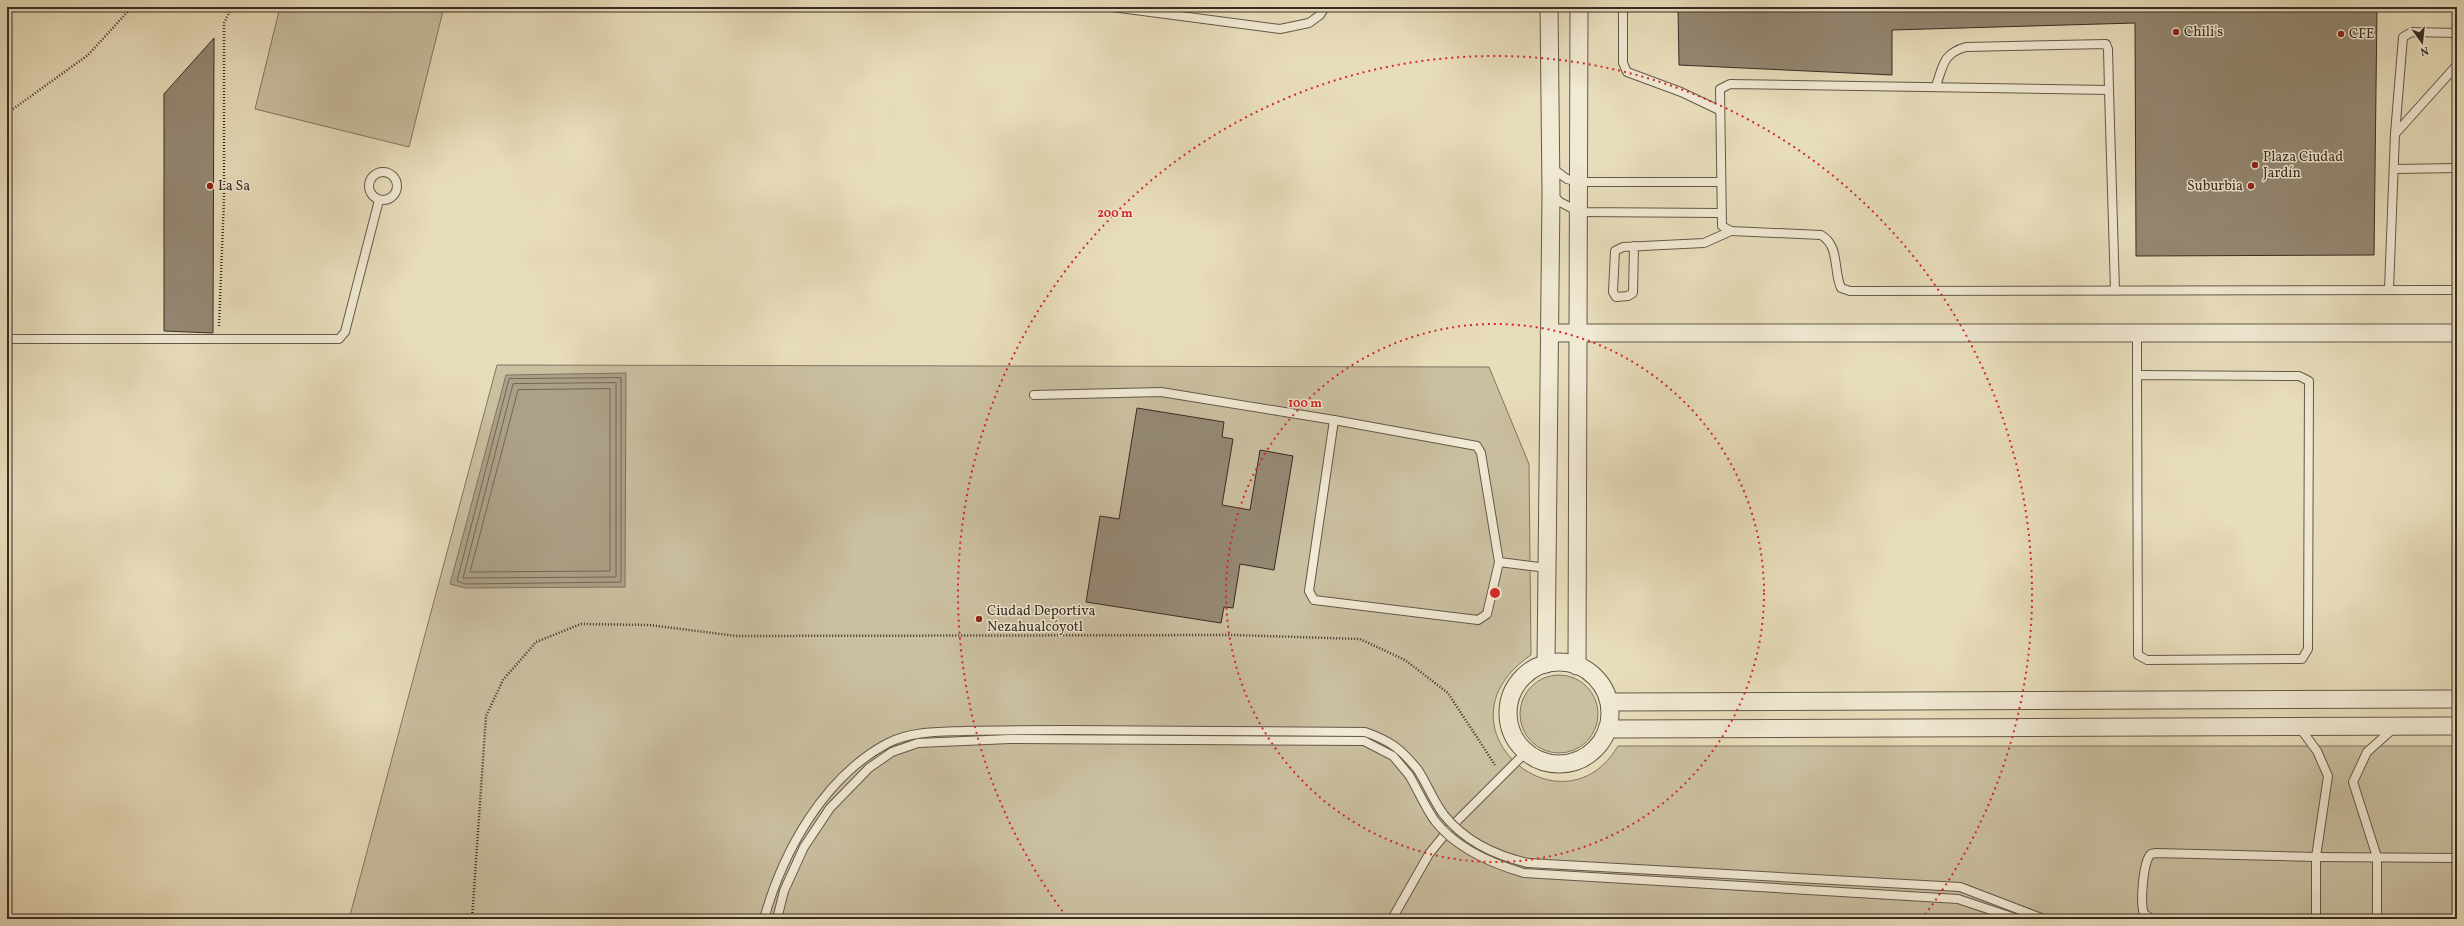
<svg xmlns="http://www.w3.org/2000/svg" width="2464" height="926" viewBox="0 0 2464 926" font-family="Vollkorn,serif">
	<rect width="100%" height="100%" fill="#e8ddbb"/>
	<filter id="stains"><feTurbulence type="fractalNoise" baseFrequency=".005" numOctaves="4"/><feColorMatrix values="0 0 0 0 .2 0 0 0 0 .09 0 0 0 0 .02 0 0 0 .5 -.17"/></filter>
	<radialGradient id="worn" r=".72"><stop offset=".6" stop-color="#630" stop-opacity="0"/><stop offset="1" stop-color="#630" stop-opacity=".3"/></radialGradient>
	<g fill="#cabfa1" stroke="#817662">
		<path d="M280 7H444L409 147 255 109Z"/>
		<path d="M497 365 1489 367 1529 464 1531 655C1428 725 1562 840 1618 746H2457V919H349Z"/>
		<circle cx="1559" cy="714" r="39"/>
	</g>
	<path fill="#aca188" stroke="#7e7260" d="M626 373 625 587 465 588 450 584 506 375Z"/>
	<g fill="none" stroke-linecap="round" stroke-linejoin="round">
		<g stroke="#726656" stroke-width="1">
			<path d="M621 378V582L466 584 457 581 509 379Z"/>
			<path d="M616 383V577L463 578 513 384Z"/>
			<path d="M610 389V571L470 572 518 390Z"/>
		</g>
	</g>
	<g fill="#948873" stroke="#382c24">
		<path d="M1678 7H2377L2374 255 2136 256 2135 23 1892 30V75L1679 65Z"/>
		<path d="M214 38 213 333 164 331V94Z"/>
		<path d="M1137 408 1224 422 1222 437 1233 439 1222 505 1250 510 1260 450 1293 456 1274 570 1240 564 1233 608 1224 607 1221 623 1086 602 1100 516 1119 519Z"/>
	</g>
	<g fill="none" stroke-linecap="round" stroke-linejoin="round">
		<g stroke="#64584a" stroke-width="10">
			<g id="lane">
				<path d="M1112 7 1280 29 1309 23 1320 15 1325 7"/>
				<path d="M1272 7H1294"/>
				<path d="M1623 7V63L1627 72 1681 92 1719 110"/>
				<path d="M1936 86C1943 66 1943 53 1966 47L2106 44 2108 49 2109 90"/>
				<path d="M2395 134 2403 37 2412 32 2457 33"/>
				<path d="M1552 168 1567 179 1579 182H1720"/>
				<path d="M2395 169 2457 168"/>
				<circle cx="383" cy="186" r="14"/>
				<path d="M1552 195 1560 202 1579 212 1720 213"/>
				<path d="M1634 246 1633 293 1628 296 1616 297 1613 292 1615 251 1623 247 1704 243 1731 231"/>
				<path d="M2389 289 2395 134 2457 65"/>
				<path d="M2115 291 2109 90 1730 84 1720 89 1722 226 1731 231 1821 235C1840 246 1833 270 1841 288L1850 291C2052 290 2255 291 2457 290"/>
				<path d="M2137 331V375"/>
				<path d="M7 339H339L345 332 379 200"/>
				<path d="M2137 375 2299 376 2309 381 2308 649 2302 659 2147 660 2138 655Z"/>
				<path d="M1034 395 1161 392 1334 420 1309 591 1314 600 1478 620 1487 614 1499 562 1547 568"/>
				<path d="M1334 420 1477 446 1481 453 1499 562"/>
				<path d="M2300 728 2317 751 2328 776 2316 857V919"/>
				<path d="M1528 863 1960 887 2044 919"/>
				<path d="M1524 873 1958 899 2018 919"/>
				<path d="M764 919C783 851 824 777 888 743 912 731 939 732 964 731 999 730 1034 730 1069 730 1168 731 1266 731 1365 732 1391 741 1401 749 1418 770"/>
				<path d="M777 919 784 891 804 847 830 808 869 768 892 752 918 743 1010 739 1364 741 1393 756 1409 775"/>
				<path d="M1392 919 1429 854 1450 828 1525 753"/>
				<path d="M2152 919 2144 914C2140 903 2143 861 2151 854L2156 853 2316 857 2457 858"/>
				<path d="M2377 919V857L2353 782 2367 752 2394 728"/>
			</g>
		</g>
		<g stroke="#64584a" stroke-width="19">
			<g id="street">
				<path d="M1549 333H2457"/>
				<circle cx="1559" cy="713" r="51"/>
				<path d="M1546 664 1551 193 1549 7"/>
				<path d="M1577 666 1579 7"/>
				<path d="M1609 702 2457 699"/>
				<path d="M1607 729 2457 726"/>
			</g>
		</g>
		<g stroke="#382c24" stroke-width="2.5" stroke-dasharray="1 2" stroke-linecap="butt">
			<path d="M13 109 88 55 132 7"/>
			<path d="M219 326 224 199V23L232 7"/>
			<path d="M472 919 486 716 503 680 536 642 581 624 649 625 737 636 1234 635 1360 639 1405 660 1448 693 1495 765"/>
		</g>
		<use href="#lane" stroke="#f0e9d3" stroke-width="8"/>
		<use href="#street" stroke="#f0e9d3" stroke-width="17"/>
		<g stroke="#64584a" stroke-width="10" stroke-linecap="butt">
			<g id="lane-bridge">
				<path d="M1418 770C1427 784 1434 802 1444 815 1465 841 1497 856 1528 863"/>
				<path d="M1409 775C1418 790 1425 807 1435 821 1456 848 1493 864 1524 873"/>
			</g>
		</g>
		<use href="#lane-bridge" stroke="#f0e9d3" stroke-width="8"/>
	</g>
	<g fill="none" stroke="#d62828" stroke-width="2" stroke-dasharray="2 4">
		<circle cx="1495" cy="593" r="269"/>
		<path d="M1066 916A537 537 0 1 1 1924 916"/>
	</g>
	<g fill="#8f2418" stroke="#f0e9d3" stroke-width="1.5">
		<circle cx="2176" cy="32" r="4"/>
		<circle cx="2341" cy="34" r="4"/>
		<circle cx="2255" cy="165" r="4"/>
		<circle cx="210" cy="186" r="4"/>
		<circle cx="2251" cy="186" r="4"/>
		<circle cx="979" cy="619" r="4"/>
	</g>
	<g text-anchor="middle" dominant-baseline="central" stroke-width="3" stroke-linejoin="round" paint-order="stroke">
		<g font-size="14" fill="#382c24" stroke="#f0e9d3" text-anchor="start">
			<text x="2184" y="32">Chili's</text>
			<text x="2349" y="34">CFE</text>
			<text x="2263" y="157">Plaza Ciudad<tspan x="2263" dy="16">Jardín</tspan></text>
			<text x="218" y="186">La Sa</text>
			<text x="2243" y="186" text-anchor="end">Suburbia</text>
			<text x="987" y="611">Ciudad Deportiva<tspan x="987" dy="16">Nezahualcóyotl</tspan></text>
		</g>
	</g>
	<circle cx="1495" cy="593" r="6" fill="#d62828" stroke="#f0e9d3" stroke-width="2"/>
	<g font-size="12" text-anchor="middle" font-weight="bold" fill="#d62828" stroke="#f0e9d3" stroke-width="3" stroke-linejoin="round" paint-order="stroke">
		<text x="1115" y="217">200 m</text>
		<text x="1305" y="407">100 m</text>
	</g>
	<rect width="2464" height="926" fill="none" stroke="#e8ddbb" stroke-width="24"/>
	<rect x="8" y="8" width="2448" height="910" fill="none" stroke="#382c24" stroke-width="2"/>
	<rect x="12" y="12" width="2440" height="902" fill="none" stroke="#382c24"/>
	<g transform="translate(2422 42) rotate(165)" stroke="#f0e9d3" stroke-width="3" paint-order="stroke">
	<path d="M0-3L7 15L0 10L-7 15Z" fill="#382c24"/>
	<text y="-6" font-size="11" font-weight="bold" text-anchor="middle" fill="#382c24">N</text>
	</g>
	<rect width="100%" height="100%" filter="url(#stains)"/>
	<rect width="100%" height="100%" fill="url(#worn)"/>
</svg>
